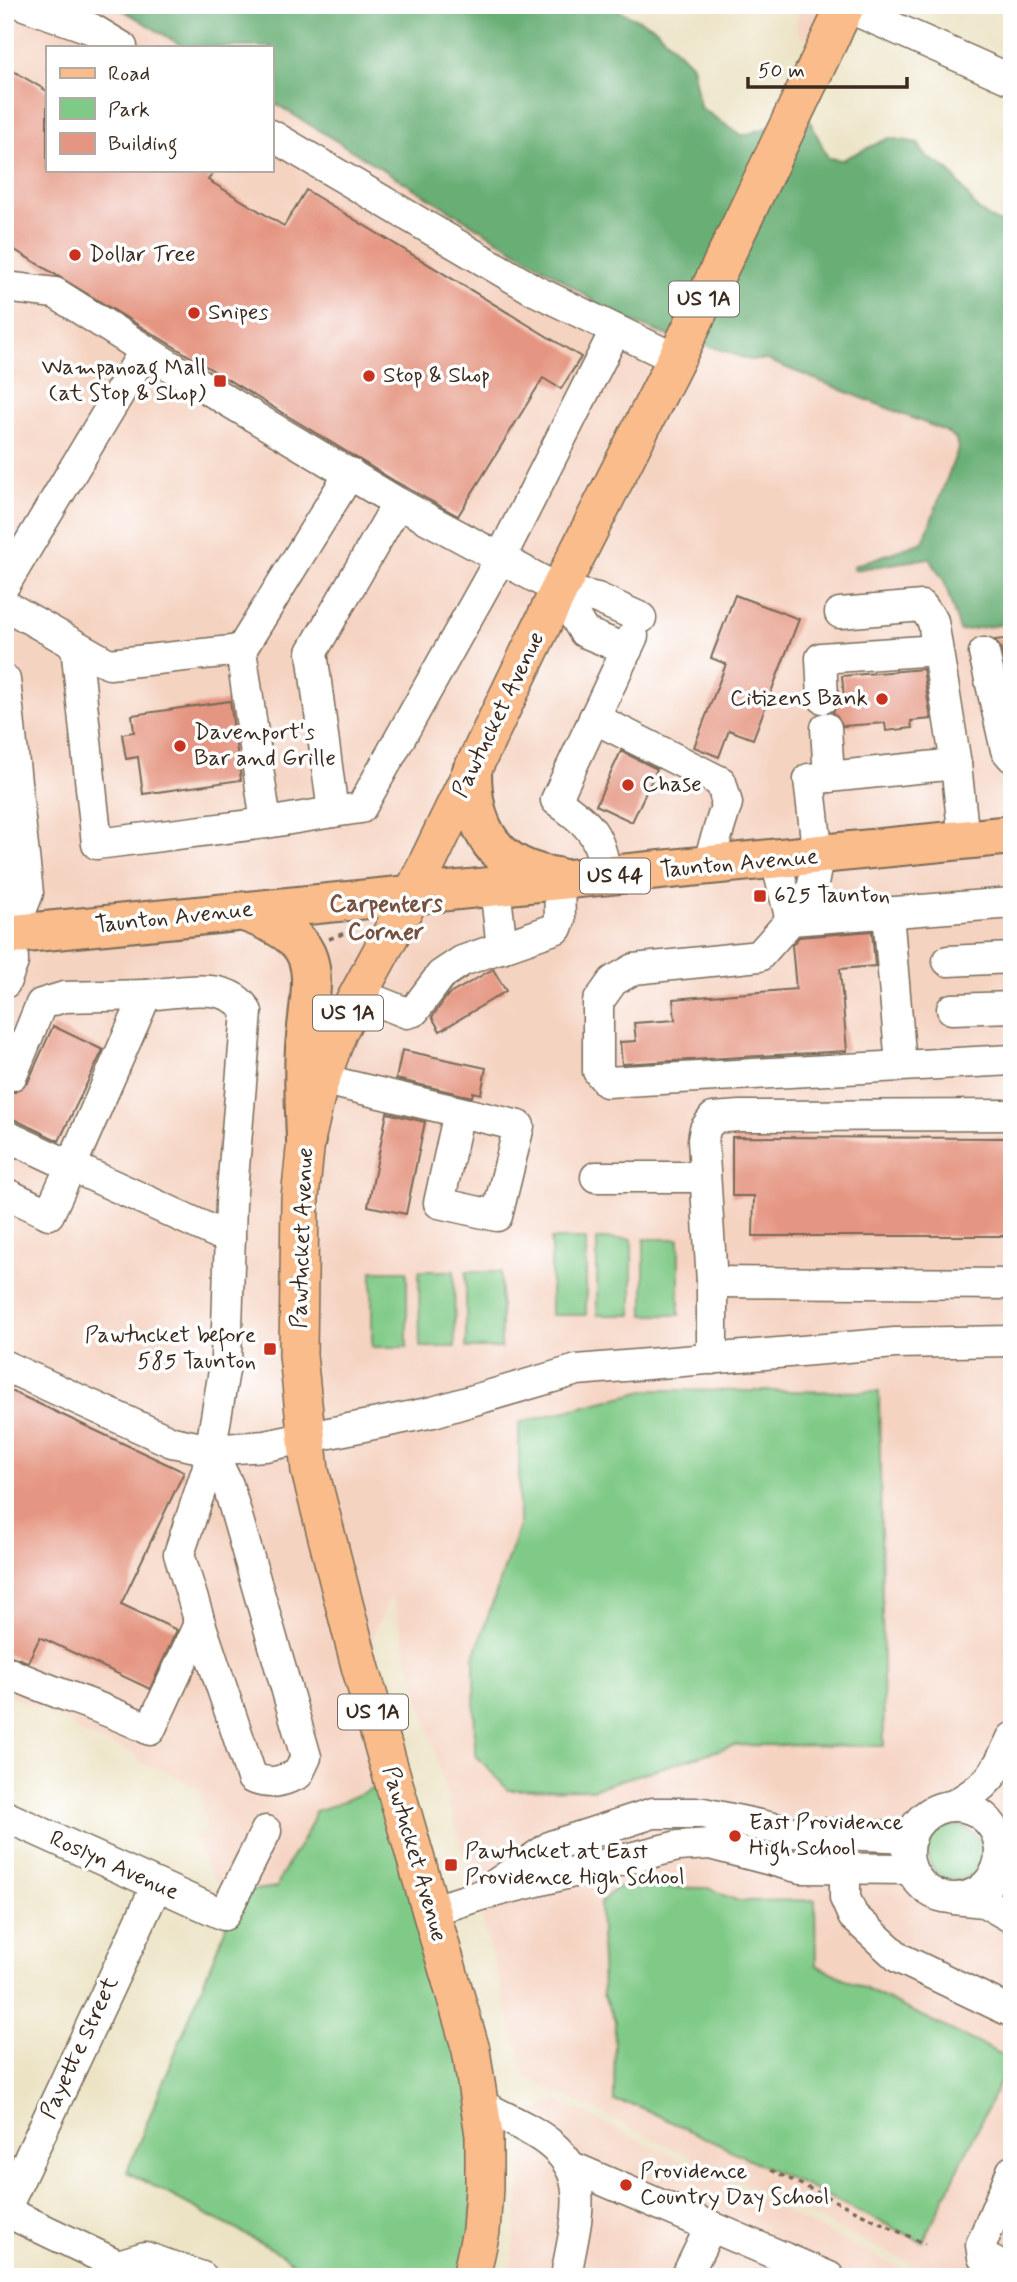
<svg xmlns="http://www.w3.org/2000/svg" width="1017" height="2282" viewBox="0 0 1017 2282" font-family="Mynerve,sans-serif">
	<rect width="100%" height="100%" fill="#fff"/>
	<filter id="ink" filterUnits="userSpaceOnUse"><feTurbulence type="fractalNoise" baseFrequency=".0143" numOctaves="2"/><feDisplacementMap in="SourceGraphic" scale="14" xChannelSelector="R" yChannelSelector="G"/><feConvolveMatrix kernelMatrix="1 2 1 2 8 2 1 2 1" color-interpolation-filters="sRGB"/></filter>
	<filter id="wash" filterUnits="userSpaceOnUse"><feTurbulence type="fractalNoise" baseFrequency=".00686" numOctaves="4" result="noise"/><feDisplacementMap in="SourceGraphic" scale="28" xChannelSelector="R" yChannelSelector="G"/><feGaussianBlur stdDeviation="1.57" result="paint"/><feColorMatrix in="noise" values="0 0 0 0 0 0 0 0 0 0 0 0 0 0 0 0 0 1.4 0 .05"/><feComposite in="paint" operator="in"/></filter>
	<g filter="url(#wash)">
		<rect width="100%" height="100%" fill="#ece3c4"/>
		<g fill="#f5d3c1">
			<path d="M5 5H140L212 47H47V170H271V81L845 391 878 402 945 431 956 439 1012 450V2277H938L526 2077 391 1596 367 1651 401 1778 364 1789 340 1804 315 1811 313 1822 282 1872 277 1887 240 1892 217 1883 203 1861 195 1837 207 1829 199 1789 164 1770 143 1765 134 1754 81 1734 69 1723 5 1693Z"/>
			<path d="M800 5H853L810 36 801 38 796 26Z"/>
			<path d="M557 2100 919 2277H506L512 2258 529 2113Z"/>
		</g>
		<g fill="#80ca87" stroke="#5e7a52" stroke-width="2">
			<rect x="551" y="1239" width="35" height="76"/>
			<rect x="597" y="1239" width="35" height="76"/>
			<rect x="644" y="1239" width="35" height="76"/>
			<rect x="372" y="1271" width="35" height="76"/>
			<path d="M419 1271H454L455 1347H420Z"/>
			<rect x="466" y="1272" width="35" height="76"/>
			<path d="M648 1390 879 1392 884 1746 735 1745 592 1789 508 1790 475 1754 474 1657 519 1526V1423Z"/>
			<path d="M401 1778 468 2039 473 2277H313L278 2252 127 2172 240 1892 277 1887C285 1860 310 1838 315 1811 345 1803 371 1787 401 1778Z"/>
			<circle cx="955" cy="1853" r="27"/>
			<path d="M617 1887 708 1888 738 1901 815 1900 816 1965 1011 2059 923 2242 638 2106 614 2101 615 2021 603 1995 600 1903Z"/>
		</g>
		<path fill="#68ae74" stroke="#526c49" stroke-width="2" d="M115 5H606L653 26 692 65 700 107 742 136 807 115 828 158 842 160 889 138 918 143C927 164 938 159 950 172 972 198 974 218 1012 226V623L960 631 944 581 929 558 853 570V566L923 542 958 449 956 439 945 431 767 360H750L687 338 668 336 611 313 554 274 271 101V47H184Z"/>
		<g id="blocks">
			<g fill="#e59682">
				<path d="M5 66 47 91V170H215L208 180 284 226 306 190 581 357 561 389 543 378 458 516 393 480 5 244Z"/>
				<path d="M735 595 799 619 753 739 729 730 719 757 694 747 726 664 711 658Z"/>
				<path d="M1012 638V688L1010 689 1001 649 995 640Z"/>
				<path d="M923 669 931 719 911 721 912 728 886 731 885 723 843 726 833 712 840 699 844 698 842 676Z"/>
				<path d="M230 701 241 780 143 794 138 757 126 759 122 734 134 732 132 715Z"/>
				<path d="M621 751 657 769 632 822 596 805Z"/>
				<path d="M872 931 875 966 840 969 847 1051 622 1064 620 1042 636 1041 634 1023 675 1020 673 999 796 989 792 945 799 937Z"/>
				<path d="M493 969 506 991 440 1031 432 1017 448 995Z"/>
				<path d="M53 1026 103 1050 59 1141 9 1117 12 1111 5 1108V1091L15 1092 28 1082Z"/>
				<path d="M402 1050 486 1068 481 1094 473 1092 472 1097 396 1079Z"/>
				<path d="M387 1113 425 1122 406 1214 368 1206Z"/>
				<path d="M732 1137 1012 1138V1236H753L754 1196H732Z"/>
				<path d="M5 1388 184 1472 121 1604 177 1630 150 1689 40 1637 28 1662 5 1654Z"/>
			</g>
		</g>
	</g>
	<g filter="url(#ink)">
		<use href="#blocks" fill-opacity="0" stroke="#796b58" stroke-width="2"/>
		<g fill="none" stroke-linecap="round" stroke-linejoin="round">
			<g stroke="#796b58" stroke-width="33">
				<g id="minor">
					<path d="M24 5 92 29 122 47"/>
					<path d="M845 6 1012 80"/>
					<path d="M271 135 534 290 676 359"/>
					<path d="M5 287 55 293 186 376 398 503 559 590 597 598 641 618"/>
					<path d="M398 503 312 652 333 812 361 808 500 559 615 331"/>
					<path d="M5 584 145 350"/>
					<path d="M559 590 584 632 627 650"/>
					<path d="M5 605 109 664 241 650"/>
					<path d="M840 613 922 606 933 621 956 764 964 840"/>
					<path d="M76 646 97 844 266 823 241 650 350 473"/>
					<path d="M984 653 1006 750 1012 757"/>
					<path d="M5 680 28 893 12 934 13 962 5 983"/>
					<path d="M823 698 821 658 937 650"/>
					<path d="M594 718 721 782 727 803 707 867"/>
					<path d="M826 728 829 777"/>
					<path d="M266 823 333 812"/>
					<path d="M776 861 791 920"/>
					<path d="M607 876C597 830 593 828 556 800L633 636"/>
					<path d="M495 887 502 948"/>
					<path d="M1012 903 791 920 759 956 634 969 613 981 598 1002V1071L607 1082 1012 1060"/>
					<path d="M888 913 901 1065"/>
					<path d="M807 918 818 857 809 779 956 764"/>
					<path d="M948 961 1012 958"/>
					<path d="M359 994 407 1013 414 1011 441 975 462 961 557 928 560 920 559 881"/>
					<path d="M952 1009 1012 1007"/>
					<path d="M12 1075 41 1004 64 997 146 995"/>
					<path d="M320 1079 519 1126 497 1216 439 1203 459 1112"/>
					<path d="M5 1135 71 1166 146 995C177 993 230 979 247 1012L231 1203 226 1359 207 1470 179 1554 198 1616V1626L150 1730C104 1706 53 1694 5 1671"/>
					<path d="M596 1177H705"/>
					<path d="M5 1193 49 1214 71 1166 230 1239"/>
					<path d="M712 1282 1012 1284"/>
					<path d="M712 1359V1282L703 1140 705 1129 713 1118 740 1116 1012 1115"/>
					<path d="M5 1366 172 1442 211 1450 265 1446 433 1412 577 1370 895 1343 1012 1341"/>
					<path d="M198 1617 252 1778C270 1785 281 1782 298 1774L306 1757 228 1485 211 1450"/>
					<circle cx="954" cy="1852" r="46"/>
					<path d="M952 1806C988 1786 995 1775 1012 1738"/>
					<path d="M5 1816 224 1915 266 1831"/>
					<path d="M845 1870V1898L853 1916 899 1958 1012 2012"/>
					<path d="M490 1888 551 1846 653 1813H703L792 1832 911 1837"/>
					<path d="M954 1899 984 1902 1012 1918"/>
					<path d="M431 1911 481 1895 678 1846 710 1844 801 1868 911 1869"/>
					<path d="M479 2104C516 2124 573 2142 577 2190 580 2217 570 2250 566 2277"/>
					<path d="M572 2167 829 2277"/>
					<path d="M1012 2171 981 2245 983 2257 1012 2271"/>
					<path d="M5 2210 156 1887"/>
					<path d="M5 2211 118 2265 113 2277"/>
					<path d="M118 2265 145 2257 202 2277"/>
					<path d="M686 2277 711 2226"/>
				</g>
			</g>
			<g stroke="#796b58" stroke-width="40">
				<path id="major" d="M471 2277 481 2231 484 2189V2135L471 2050 360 1666 310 1471 298 1355 300 1198 306 1140 319 1084 339 1030 412 895 559 590 676 359 846 5"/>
			</g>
			<g stroke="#796b58" stroke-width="42">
				<g id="highway">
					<path d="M472 771C472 830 495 869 557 877"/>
					<path d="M244 912C330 942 311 972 305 1048 303 1078 305 1109 306 1140"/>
					<path d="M5 935 1012 835"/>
				</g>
			</g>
			<g stroke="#796b58" stroke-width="3.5" stroke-dasharray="5 5" stroke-linecap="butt">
				<path d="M329 939 345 933"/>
				<path d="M771 2170 925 2244"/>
			</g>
			<use href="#minor" stroke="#fff" stroke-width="30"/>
			<use href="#major" stroke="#f9bc8a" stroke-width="37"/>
			<use href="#highway" stroke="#f9bc8a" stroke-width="38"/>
		</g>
	</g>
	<g fill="#c8321e" stroke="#fff" stroke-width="2.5">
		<circle cx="75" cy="255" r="7"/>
		<circle cx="194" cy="313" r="7"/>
		<circle cx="369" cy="376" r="7"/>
		<rect x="213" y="374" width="14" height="14" rx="3.5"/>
		<circle cx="882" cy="699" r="7"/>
		<circle cx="180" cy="746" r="7"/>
		<circle cx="628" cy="785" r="7"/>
		<rect x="753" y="889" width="14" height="14" rx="3.5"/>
		<rect x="263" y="1342" width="14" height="14" rx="3.5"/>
		<circle cx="735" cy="1836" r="7"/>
		<rect x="444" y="1858" width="14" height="14" rx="3.5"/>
		<circle cx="626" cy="2185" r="7"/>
	</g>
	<g text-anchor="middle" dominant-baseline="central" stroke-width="7" stroke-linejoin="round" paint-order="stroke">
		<g fill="#fff" stroke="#766a62" stroke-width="2">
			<rect x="669" y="281.5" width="70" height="35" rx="5"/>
			<rect x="580" y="858.5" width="70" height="35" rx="5"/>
			<rect x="313" y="995.5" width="70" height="35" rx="5"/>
			<rect x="338" y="1694.5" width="70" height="35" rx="5"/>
		</g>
		<g font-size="21" font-weight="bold" fill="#3b2a1e">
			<text x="704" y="299">US 1A</text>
			<text x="615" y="876">US 44</text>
			<text x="348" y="1013">US 1A</text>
			<text x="373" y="1712">US 1A</text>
		</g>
		<g font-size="23" fill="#3b2a1e" stroke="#fff" text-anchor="start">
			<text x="89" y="255">Dollar Tree</text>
			<text x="208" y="313">Snipes</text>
			<text x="206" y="368" text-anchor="end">Wampanoag Mall<tspan x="206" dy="26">(at Stop &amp; Shop)</tspan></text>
			<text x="383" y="376">Stop &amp; Shop</text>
			<text x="868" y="699" text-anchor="end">Citizens Bank</text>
			<text x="194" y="733">Davenport's<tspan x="194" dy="26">Bar and Grille</tspan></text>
			<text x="642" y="785">Chase</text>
			<text x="774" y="896">625 Taunton</text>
			<text x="256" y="1336" text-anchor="end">Pawtucket before<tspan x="256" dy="26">585 Taunton</tspan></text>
			<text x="749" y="1823">East Providence<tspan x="749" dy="26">High School</tspan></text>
			<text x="465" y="1852">Pawtucket at East<tspan x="465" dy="26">Providence High School</tspan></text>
			<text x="640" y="2172">Providence<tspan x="640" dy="26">Country Day School</tspan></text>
		</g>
		<g font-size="23" fill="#3b2a1e" stroke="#fff">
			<text transform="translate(499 715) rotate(-64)">Pawtucket Avenue</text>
			<text transform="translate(739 864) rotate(-5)">Taunton Avenue</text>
			<text transform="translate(174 918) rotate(-6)">Taunton Avenue</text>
			<text transform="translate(303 1238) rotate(-88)">Pawtucket Avenue</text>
			<text transform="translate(414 1854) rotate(74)">Pawtucket Avenue</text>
			<text transform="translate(114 1866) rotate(24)">Roslyn Avenue</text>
			<text transform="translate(80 2048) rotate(-65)">Payette Street</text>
		</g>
		<g font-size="24" font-weight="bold" fill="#765041" stroke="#fff">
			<text x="386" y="904">Carpenters<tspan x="386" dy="28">Corner</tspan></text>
		</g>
	</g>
	<rect width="1017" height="2282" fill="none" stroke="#fff" stroke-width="28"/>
	<rect x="46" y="46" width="228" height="126" fill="#ffffff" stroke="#b1aaa5" stroke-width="2"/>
	<rect x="60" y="68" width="35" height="10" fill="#f9bc8a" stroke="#b1aaa5" stroke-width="2"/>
	<text x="108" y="80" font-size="21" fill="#3b2a1e">Road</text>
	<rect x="60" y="98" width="35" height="21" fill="#80ca87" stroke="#b1aaa5" stroke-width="2"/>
	<text x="108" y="116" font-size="21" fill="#3b2a1e">Park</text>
	<rect x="60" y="133" width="35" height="21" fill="#e59682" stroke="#b1aaa5" stroke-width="2"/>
	<text x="108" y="150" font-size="21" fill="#3b2a1e">Building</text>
	<path d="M748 77v10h159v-10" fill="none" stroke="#3b2a1e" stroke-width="3.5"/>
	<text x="758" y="77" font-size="21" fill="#3b2a1e" stroke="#ffffff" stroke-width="5" paint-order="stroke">50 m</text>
</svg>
